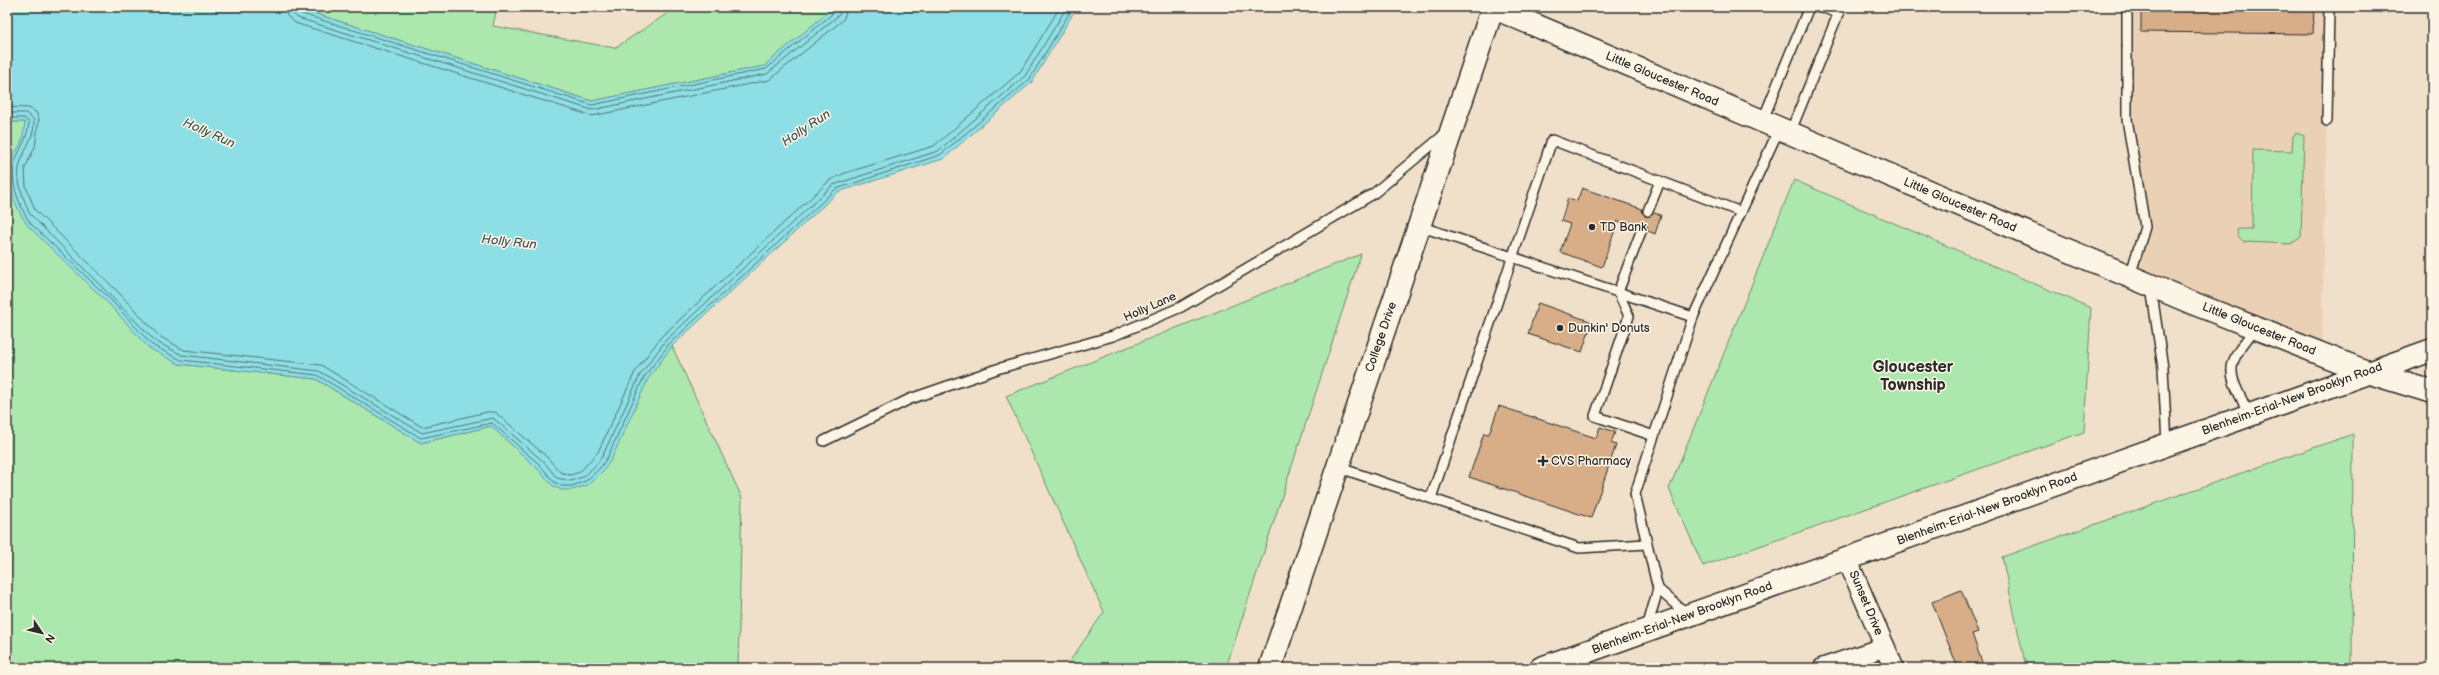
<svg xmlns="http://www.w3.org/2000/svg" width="2439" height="675" viewBox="0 0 2439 675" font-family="'Balsamiq Sans',sans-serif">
	<rect width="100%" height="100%" fill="#f1e0c9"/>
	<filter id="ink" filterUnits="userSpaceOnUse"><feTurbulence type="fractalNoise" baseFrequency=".025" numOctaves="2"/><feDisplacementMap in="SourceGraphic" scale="8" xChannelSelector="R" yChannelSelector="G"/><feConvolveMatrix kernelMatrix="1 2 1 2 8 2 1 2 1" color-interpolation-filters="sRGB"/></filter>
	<g filter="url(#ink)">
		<path fill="#ead1b6" d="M2127 7H2329L2322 354 2130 276 2145 227 2127 119Z"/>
		<g fill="#ace8ae" stroke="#6c8a6c">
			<path d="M294 7H497L493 26 615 48 677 7H835L764 66 592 101Z"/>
			<path d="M7 122H25L179 364 316 379 421 443 491 426 561 489 672 346 742 498 738 668H7Z"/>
			<path d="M2296 133 2304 136 2301 237 2291 244 2244 242 2238 236 2237 229H2252L2253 150 2292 151 2293 136Z"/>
			<path d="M1794 180 2091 308 2084 432 1703 566 1669 489Z"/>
			<path d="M1361 254 1226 668H1069L1067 665 1104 612 1006 396Z"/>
			<path d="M2353 434 2352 668H2026L2002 557Z"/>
		</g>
		<path fill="#8ddfe5" stroke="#66979b" d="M7 7H294L592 101 764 66 834 7H1077L1032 82 943 159 838 192 672 346 648 379 611 460 603 471 588 485 572 490H561L552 485 537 468 491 426 421 443 316 379 179 364 149 348 109 304 28 226C16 209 5 183 11 162 12 155 18 150 21 143 23 137 24 129 25 122H7Z"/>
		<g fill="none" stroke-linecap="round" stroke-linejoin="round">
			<g stroke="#527375" stroke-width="1">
				<path d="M285 7 287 16 295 23 592 116 769 80 843 20 848 7"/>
				<path d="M291 7 293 14 298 18 592 110 767 74 839 15 842 7"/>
				<path d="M296 7 299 13 592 105 766 69 831 15 837 7"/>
				<path d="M7 107 29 108 36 112 39 119 35 147 25 168 26 187 35 210 120 294 159 336 184 350 321 365 422 427 487 412H495L547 457 560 472 570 475 580 472 598 452 635 372 661 337 830 180 845 173 934 146 1020 72 1060 7"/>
				<path d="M7 113H26L34 120C35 137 24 149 20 164 15 180 24 199 29 213L155 341 182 355 319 371 422 433 493 418 544 462 557 478 571 481 583 477 596 465 603 455 640 375 666 340 833 185 938 151 1025 76 1067 7"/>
				<path d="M7 118H24L29 122C27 141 20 147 15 162 9 182 20 208 31 224L112 301 152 345 181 360 317 375 421 438 492 423 540 465 554 482 562 486H572L586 481 600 468 607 458 644 377 670 343 836 189 940 155 1029 80 1073 7"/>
			</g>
		</g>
		<g fill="#d8ae89" stroke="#2b2b2b">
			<path d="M2141 7H2314L2313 34 2141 32Z"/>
			<path d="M1582 188 1642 209 1646 217 1654 213 1661 215 1655 234 1648 231 1647 226 1644 223 1639 224 1636 227 1618 221 1602 267 1560 252 1570 224 1561 221 1568 198 1577 201Z"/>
			<path d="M1538 303 1592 322 1582 352 1528 334Z"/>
			<path d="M1499 406 1596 438 1600 427 1615 432 1611 443 1616 445 1591 518 1469 477 1484 433 1489 434Z"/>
			<path d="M1961 590 1978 632 1972 634 1984 668H1958L1932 602Z"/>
		</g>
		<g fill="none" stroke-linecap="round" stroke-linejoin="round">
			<g stroke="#2b2b2b" stroke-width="12">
				<g id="lane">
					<path d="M1822 7 1839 14"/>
					<path d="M2127 7V119L2145 227 2130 276"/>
					<path d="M2327 121 2329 7"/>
					<path d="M1762 122 1809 7"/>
					<path d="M1790 133 1841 7"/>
					<path d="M1648 211 1660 181"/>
					<path d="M1419 226 1693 317"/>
					<path d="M1642 229 1618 292 1629 316 1595 416 1654 436"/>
					<path d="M2151 287 2163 368 2167 444"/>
					<path d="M2249 414C2227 370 2223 368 2256 328"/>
					<path d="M824 441 910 399 997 369 1113 336 1181 307 1373 194 1445 134"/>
					<path d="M1337 467 1579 548 1647 544"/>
					<path d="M1431 498 1552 140 1741 212"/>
					<path d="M1658 589 1635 494 1693 317 1779 129"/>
					<path d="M1647 628 1658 589 1688 615"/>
				</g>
			</g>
			<g stroke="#2b2b2b" stroke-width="22">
				<g id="street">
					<path d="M1847 559 1894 668"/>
					<path d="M1823 668 1885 647"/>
				</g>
			</g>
			<g stroke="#2b2b2b" stroke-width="25">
				<g id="secondary">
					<path d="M1492 7 2195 304 2367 372 2432 392"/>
					<path d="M1270 668 1493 7"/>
					<path d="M1541 668 2432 350"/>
				</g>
			</g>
			<use href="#lane" stroke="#fcf5e5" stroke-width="9"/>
			<use href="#street" stroke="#fcf5e5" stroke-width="19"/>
			<use href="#secondary" stroke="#fcf5e5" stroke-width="22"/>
		</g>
	</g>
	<g fill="#2b2b2b" stroke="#fcf5e5" stroke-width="1.5">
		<circle cx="1592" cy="227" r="4"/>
		<circle cx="1560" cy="328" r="4"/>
		<path d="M1541 455h4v4h4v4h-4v4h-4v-4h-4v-4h4z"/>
	</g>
	<g text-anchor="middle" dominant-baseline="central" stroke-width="3" stroke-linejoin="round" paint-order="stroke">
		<g font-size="12" fill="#2b2b2b" stroke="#fcf5e5">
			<text transform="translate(1662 79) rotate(23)">Little Gloucester Road</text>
			<text transform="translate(1960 205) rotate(23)">Little Gloucester Road</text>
			<text transform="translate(1150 307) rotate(-24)">Holly Lane</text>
			<text transform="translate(2259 329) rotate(22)">Little Gloucester Road</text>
			<text transform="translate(1381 337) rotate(-71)">College Drive</text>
			<text transform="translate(2292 399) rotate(-20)">Blenheim-Erial-New Brooklyn Road</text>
			<text transform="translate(1987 509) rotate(-20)">Blenheim-Erial-New Brooklyn Road</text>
			<text transform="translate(1866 603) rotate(67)">Sunset Drive</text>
			<text transform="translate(1682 618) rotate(-20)">Blenheim-Erial-New Brooklyn Road</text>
		</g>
		<g font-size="12" fill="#2b2b2b" stroke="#fcf5e5" text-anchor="start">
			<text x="1600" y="227">TD Bank</text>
			<text x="1568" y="328">Dunkin' Donuts</text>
			<text x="1551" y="461">CVS Pharmacy</text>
		</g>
		<g font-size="13" font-style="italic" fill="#44585a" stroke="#fcf5e5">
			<text transform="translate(806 128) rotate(-34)">Holly Run</text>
			<text transform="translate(209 133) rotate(24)">Holly Run</text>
			<text transform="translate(509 242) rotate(6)">Holly Run</text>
		</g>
		<g font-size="16" font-weight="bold" fill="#2b2b2b" stroke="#fcf5e5">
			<text x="1913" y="367">Gloucester<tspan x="1913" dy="18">Township</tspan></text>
		</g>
	</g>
	<rect width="2439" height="675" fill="none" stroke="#fcf5e5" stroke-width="24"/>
	<rect x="12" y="12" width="2415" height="651" fill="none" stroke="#2b2b2b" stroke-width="1.5" filter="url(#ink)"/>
	<g transform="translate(42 633) rotate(125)" stroke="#fcf5e5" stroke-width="3" paint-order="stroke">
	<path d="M0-3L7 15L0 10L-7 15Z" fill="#2b2b2b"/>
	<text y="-6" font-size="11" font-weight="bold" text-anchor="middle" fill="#2b2b2b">N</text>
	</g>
</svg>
